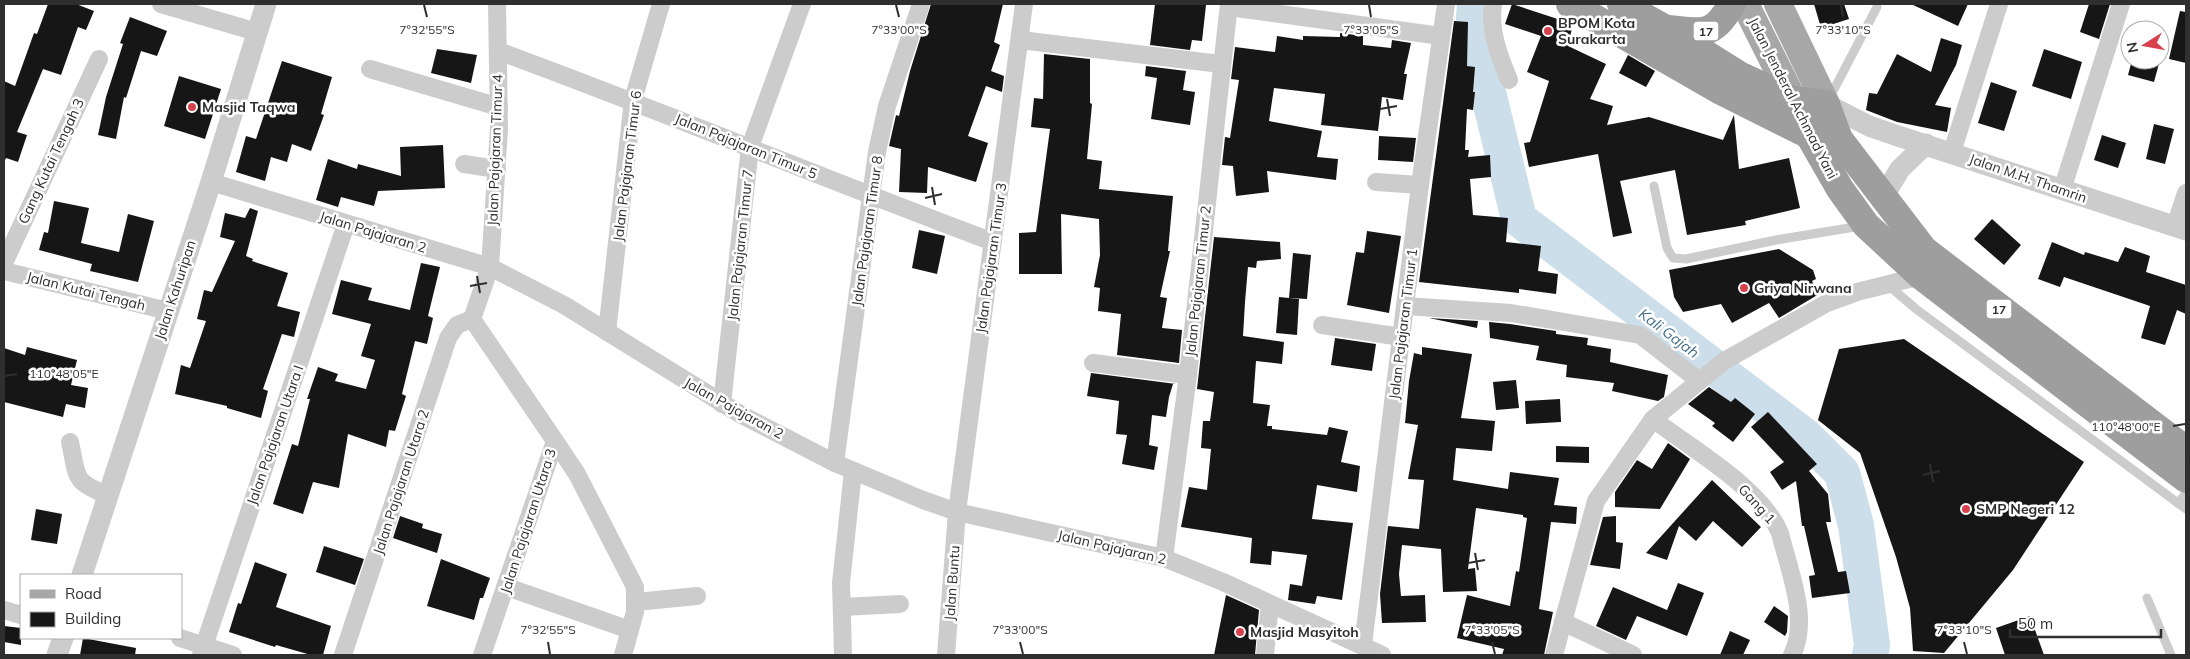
<svg xmlns="http://www.w3.org/2000/svg" width="2190" height="659" viewBox="0 0 2190 659" font-family="Mulish,sans-serif">
	<rect width="100%" height="100%" fill="#fff"/>
	<g fill="none" stroke-linecap="round" stroke-linejoin="round">
		<path stroke="#ccdee9" stroke-width="36" d="M1475 4 1473 31 1519 219 1805 436 1842 473 1856 525 1872 645 1870 655"/>
	</g>
	<g fill="#161616">
		<path d="M48 4H76L94 11 86 30 78 27 61 75 43 69 17 132 27 135 18 162 6 158 4 162V81L15 86 34 33 37 34Z"/>
		<path d="M931 4H1003L994 42 1000 45 991 71 1004 76 1002 92 986 86 968 136 988 143 976 182 928 167 927 193 899 192 901 149 889 146 896 115 899 116 910 71Z"/>
		<path d="M1155 4 1206 5 1202 41 1192 40 1190 50 1150 45Z"/>
		<path d="M1512 4 1573 24 1568 46 1606 64 1590 99 1613 106 1607 125 1649 117 1723 140 1734 115 1739 169 1789 158 1800 208 1745 221 1746 225 1687 235 1675 170 1620 181 1632 233 1613 237 1598 154 1529 167 1524 143 1530 142 1549 81 1527 72 1541 36 1505 24Z"/>
		<path d="M1814 4H1844L1849 19 1821 28Z"/>
		<path d="M1911 4H1968L1958 26Z"/>
		<path d="M2089 4H2110L2099 39 2080 32Z"/>
		<path d="M2180 11 2186 12V63L2169 59Z"/>
		<path d="M130 17 167 31 157 56 141 51 126 98 124 97 116 139 98 135 106 97 123 44 120 43Z"/>
		<path d="M1454 21 1468 22 1467 66 1475 67 1473 92H1475L1473 110 1467 109 1465 150H1469L1468 157 1490 155 1491 177 1470 179 1473 215 1508 218 1506 242 1541 246 1538 271 1558 274 1556 294 1519 289V293L1419 282Z"/>
		<path d="M1340 33 1363 36V45L1391 48 1392 40 1411 43 1404 74H1407L1403 100 1382 97 1378 131 1321 125 1325 94 1274 88 1269 121 1322 131 1317 157 1338 159 1336 180 1267 171 1269 192 1236 196 1233 166 1222 165 1225 137 1230 138 1239 80 1231 79 1235 47 1275 52 1277 36 1303 40V36L1340 37Z"/>
		<path d="M1941 38 1962 45 1956 65 1935 105 1951 108 1947 132 1897 122 1866 110 1869 93 1877 94 1897 54 1931 72Z"/>
		<path d="M437 49 477 55 471 83 431 73Z"/>
		<path d="M2044 49 2082 62 2071 99 2032 86Z"/>
		<path d="M1044 54 1090 59V103L1092 104 1087 159 1102 161 1099 189 1173 196 1168 251H1170L1160 297 1167 298 1162 328 1182 330 1179 363 1117 355 1121 314 1098 311 1100 288 1094 287 1100 255 1099 219 1061 214 1062 274H1019V233L1036 232 1050 129 1031 127 1034 98 1043 99Z"/>
		<path d="M1628 55 1655 71 1646 87 1619 73Z"/>
		<path d="M2132 60H2160L2154 82 2128 75Z"/>
		<path d="M282 61 332 77 321 114 324 115 311 151 292 144 287 162 271 157 265 181 236 172 246 136 256 139Z"/>
		<path d="M1146 66 1186 71 1183 90 1195 92 1190 125 1151 119 1157 78 1145 76Z"/>
		<path d="M179 76 221 89 205 139 164 126Z"/>
		<path d="M1991 82 2017 91 2004 131 1978 123Z"/>
		<path d="M2154 124 2174 129 2165 164 2146 159Z"/>
		<path d="M2102 135 2126 143 2118 168 2094 160Z"/>
		<path d="M1379 136 1416 138 1413 162 1378 160Z"/>
		<path d="M443 145 445 188 378 191 374 206 341 197 338 207 316 200 328 159 357 169 358 164 401 176 400 147Z"/>
		<path d="M54 201 89 208 81 243 119 252 128 214 154 221 138 282 90 271 92 264 39 250 44 232 48 233Z"/>
		<path d="M250 208 258 211 246 256 253 259 252 261 288 273 277 306 300 312 294 337 282 334 263 389 268 391 261 418 227 408V406L175 394 181 365 190 368 206 321 197 319 204 290 212 292 235 241 220 237 225 213 245 218Z"/>
		<path d="M1992 219 2021 245 2004 265 1974 239Z"/>
		<path d="M919 230 945 236 937 274 912 268Z"/>
		<path d="M1367 231 1401 236 1389 313 1347 305 1356 252 1364 253Z"/>
		<path d="M1214 237 1280 242 1281 259 1257 261 1256 268 1248 267 1245 302 1243 336 1284 342 1282 364 1256 361 1253 403 1270 405 1267 426H1272V429L1327 435 1329 427 1348 431 1341 462 1360 466 1357 492 1317 485 1312 519 1353 523 1342 600 1317 596 1315 604 1288 600 1290 584 1302 586 1307 555 1272 551 1271 565 1250 563 1252 538 1181 527 1189 487 1207 490 1211 449 1201 448 1203 421H1210L1214 392 1197 389Z"/>
		<path d="M2052 242 2084 255 2085 252 2118 262 2125 247 2150 256 2146 272 2186 285V314L2177 310 2165 345 2141 338 2150 306 2064 277 2060 287 2038 279Z"/>
		<path d="M1779 249 1813 270 1816 279 1812 281 1819 294 1779 318 1769 303 1732 323 1721 304 1683 312 1674 297 1669 270Z"/>
		<path d="M1293 253 1311 255 1307 299 1289 298Z"/>
		<path d="M421 263 440 267 428 316 433 318 427 344 415 341 402 394 406 396 395 431 389 430 386 447 348 434 339 488 313 482 303 514 273 504 292 444 298 446 310 399H307L318 367 338 374 335 381 366 389 375 360 361 356 371 324 332 314 341 280 372 288 368 300 410 310Z"/>
		<path d="M1279 297 1299 299 1297 335 1276 333Z"/>
		<path d="M1429 318 1478 321 1477 328Z"/>
		<path d="M1489 322 1510 324 1556 331V334L1588 338 1587 345 1611 349 1610 362 1668 375 1664 397 1658 401 1612 391 1614 383 1566 377 1567 365 1536 360 1539 346 1490 338Z"/>
		<path d="M1335 338 1376 344 1372 371 1331 365Z"/>
		<path d="M1904 339 2084 462 2013 570 1944 653 1913 651 1910 608 1896 557 1860 453 1818 420 1839 349Z"/>
		<path d="M27 347 77 360 71 385 88 388 85 408 66 404 63 417 4 402V348L25 355Z"/>
		<path d="M1422 347 1472 354 1461 418 1495 421 1492 451 1456 448 1453 480 1508 489 1510 472 1559 478 1554 505 1577 507 1576 524 1551 522 1539 609 1553 612 1544 655H1502L1504 649 1457 638 1467 595 1510 606 1516 571 1519 572 1527 518 1523 517V515L1476 508 1468 569 1475 568 1477 591 1443 592 1441 549 1402 545 1399 574 1401 596 1425 595 1426 622 1382 623 1380 594 1388 526 1419 529 1424 480 1408 479 1418 425 1405 423 1409 381 1414 353 1422 355Z"/>
		<path d="M1091 373 1176 384H1173L1169 397 1166 417 1152 415 1149 445 1158 447 1154 470 1122 464 1127 435 1116 434 1119 401 1087 396Z"/>
		<path d="M1516 380 1519 408 1496 410 1493 382Z"/>
		<path d="M1709 387 1731 402 1735 398 1755 414 1733 442 1712 426 1715 423 1688 404Z"/>
		<path d="M1560 399 1561 422 1526 424 1525 401Z"/>
		<path d="M1768 412 1817 464 1809 471 1828 494 1831 522H1826L1838 572 1846 571 1850 593 1812 598 1809 576 1815 575 1804 526H1802L1796 481 1782 490 1770 472 1784 462 1751 427Z"/>
		<path d="M1668 443 1690 459 1660 509 1615 507V492L1637 460 1652 469Z"/>
		<path d="M1556 446 1589 447V463L1556 462Z"/>
		<path d="M1712 480 1761 527 1742 547 1713 521 1696 541 1679 526 1667 560 1646 553Z"/>
		<path d="M36 509 62 514 57 544 31 540Z"/>
		<path d="M400 516 423 524 422 528 442 534 437 553 393 538Z"/>
		<path d="M1616 516V542L1623 543 1620 569 1590 565 1603 517Z"/>
		<path d="M324 546 364 559 355 585 316 572Z"/>
		<path d="M441 559 490 578 483 598H480L474 620 427 606Z"/>
		<path d="M255 562 287 574 276 607 331 626 323 655H311L276 645 275 647 229 632 238 603 241 604Z"/>
		<path d="M1678 583 1704 593 1687 636 1637 616 1626 640 1596 626 1613 587 1667 610Z"/>
		<path d="M1226 595 1259 610 1255 655H1214Z"/>
		<path d="M1774 606 1788 616 1787 632 1785 636 1764 622Z"/>
		<path d="M2030 616 2044 655H2005L1996 628Z"/>
		<path d="M4 626 21 628V645L4 642Z"/>
		<path d="M1730 631 1750 640 1743 655H1720Z"/>
		<path d="M83 638 136 648 135 655H80Z"/>
	</g>
	<g fill="none" stroke-linecap="round" stroke-linejoin="round">
		<g stroke="#ccc" stroke-width="9">
			<path d="M1829 99 1877 7"/>
			<path d="M1654 186 1667 248 1673 258 1686 259 1776 240 1861 226"/>
			<path d="M1887 284 1916 309 2186 509"/>
			<path d="M2178 503 2186 493"/>
			<path d="M2147 598 2171 655"/>
		</g>
		<g stroke="#ccc" stroke-width="18">
			<path d="M161 4 257 32"/>
			<path d="M1493 4C1489 30 1499 56 1509 80"/>
			<path d="M1229 7 1441 36"/>
			<path d="M1020 40 1221 64"/>
			<path d="M498 51C664 112 827 180 993 242"/>
			<path d="M370 69 499 107"/>
			<path d="M1952 152 1999 4"/>
			<path d="M464 164 497 169"/>
			<path d="M211 182 490 267 564 305 740 414 835 463 923 500 957 512 1164 558 1223 582 1382 655"/>
			<path d="M1376 182 1420 185"/>
			<path d="M2062 190 2121 4"/>
			<path d="M2175 226 2186 193"/>
			<path d="M4 263 99 59"/>
			<path d="M4 271 168 311"/>
			<path d="M1405 306 1511 313 1640 335 1698 380"/>
			<path d="M472 319 555 441 482 655"/>
			<path d="M472 319 490 267 499 129 497 4"/>
			<path d="M1322 325 1401 337"/>
			<path d="M607 332 633 100 661 4"/>
			<path d="M1093 363 1188 375"/>
			<path d="M722 404 750 147 802 4"/>
			<path d="M1653 419C1693 450 1760 487 1780 533 1789 571 1810 619 1792 655"/>
			<path d="M555 441 577 474 635 587V612L623 655"/>
			<path d="M70 442C78 478 72 481 107 495"/>
			<path d="M835 463 877 152 887 106 921 4"/>
			<path d="M1164 558 1188 375 1229 4"/>
			<path d="M507 587 630 630"/>
			<path d="M636 602 697 596"/>
			<path d="M842 607 900 604"/>
			<path d="M4 610 21 615"/>
			<path d="M1563 622 1633 655"/>
			<path d="M180 638 233 655"/>
			<path d="M1363 645 1420 185 1446 4"/>
			<path d="M201 655 346 224"/>
			<path d="M343 655 448 338 457 325 472 319"/>
			<path d="M843 655 841 583 853 471"/>
			<path d="M946 655 957 512 1024 4"/>
			<path d="M1265 655 1270 604"/>
			<path d="M1554 655 1596 501 1653 419 1724 361 1827 303 1857 292 1921 276"/>
		</g>
		<g stroke="#ccc" stroke-width="21">
			<path d="M1826 104 1869 126 1895 135 2186 230"/>
			<path d="M1883 197 1900 169 1926 144"/>
			<path d="M82 575 211 182 266 4"/>
			<path d="M57 655 63 638"/>
		</g>
		<g stroke="#a7a7a7" stroke-width="28">
			<path d="M1745 4 1793 100"/>
			<path d="M1778 4 1826 104"/>
		</g>
		<g stroke="#9e9e9e" stroke-width="28">
			<path d="M1570 4 1721 91 1809 135 1815 136"/>
			<path d="M1621 4 1666 29 1741 76 1793 100 1826 104 1839 139 1924 250 2186 450"/>
			<path d="M1668 29C1704 32 1712 38 1732 4"/>
			<path d="M1793 100 1809 135 1840 189 1866 225 1921 276 2186 479"/>
		</g>
	</g>
	<path fill="none" stroke="#2f2f2f" stroke-width="2" d="M424 5 427 17M896 5 899 17M1369 5 1371 17M1841 5 1843 17M1387 99 1390 116M1380 109 1397 106M932 187 935 205M925 198 942 194M477 276 480 293M470 286 487 283M5 376 17 374M2173 426 2185 424M1930 464 1933 482M1923 475 1940 471M1475 553 1478 570M1468 563 1485 560M548 642 550 654M1020 642 1023 654M1492 642 1495 654M1964 642 1967 654"/>
	<g fill="#d6414c" stroke="#fff" stroke-width="2">
		<circle cx="1548" cy="31" r="5"/>
		<circle cx="192" cy="107" r="5"/>
		<circle cx="1744" cy="288" r="5"/>
		<circle cx="1966" cy="509" r="5"/>
		<circle cx="1240" cy="632" r="5"/>
	</g>
	<g text-anchor="middle" dominant-baseline="central" stroke-width="5" stroke-linejoin="round" paint-order="stroke">
		<g fill="#fff" stroke="#6d6d6d" stroke-width="1">
			<rect x="1693.5" y="21.5" width="25" height="19" rx="4"/>
			<rect x="1986.5" y="299.5" width="25" height="19" rx="4"/>
		</g>
		<g font-size="12" font-weight="bold" fill="#2f2f2f">
			<text x="1706" y="31">17</text>
			<text x="1999" y="309">17</text>
		</g>
		<g font-size="14" font-weight="bold" fill="#2f2f2f" stroke="#fff" text-anchor="start">
			<text x="1558" y="23">BPOM Kota<tspan x="1558" dy="16">Surakarta</tspan></text>
			<text x="202" y="107">Masjid Taqwa</text>
			<text x="1754" y="288">Griya Nirwana</text>
			<text x="1976" y="509">SMP Negeri 12</text>
			<text x="1250" y="632">Masjid Masyitoh</text>
		</g>
		<g font-size="14" fill="#2f2f2f" stroke="#fff">
			<text transform="translate(1793 98) rotate(63)">Jalan Jenderal Achmad Yani</text>
			<text transform="translate(746 146) rotate(22)">Jalan Pajajaran Timur 5</text>
			<text transform="translate(495 150) rotate(-88)">Jalan Pajajaran Timur 4</text>
			<text transform="translate(51 161) rotate(-65)">Gang Kutai Tengah 3</text>
			<text transform="translate(627 166) rotate(-83)">Jalan Pajajaran Timur 6</text>
			<text transform="translate(2028 178) rotate(19)">Jalan M.H. Thamrin</text>
			<text transform="translate(867 231) rotate(-82)">Jalan Pajajaran Timur 8</text>
			<text transform="translate(373 232) rotate(17)">Jalan Pajajaran 2</text>
			<text transform="translate(740 245) rotate(-84)">Jalan Pajajaran Timur 7</text>
			<text transform="translate(991 258) rotate(-82)">Jalan Pajajaran Timur 3</text>
			<text transform="translate(1198 281) rotate(-84)">Jalan Pajajaran Timur 2</text>
			<text transform="translate(175 290) rotate(-72)">Jalan Kahuripan</text>
			<text transform="translate(86 291) rotate(14)">Jalan Kutai Tengah</text>
			<text transform="translate(1403 324) rotate(-83)">Jalan Pajajaran Timur 1</text>
			<text transform="translate(734 408) rotate(29)">Jalan Pajajaran 2</text>
			<text transform="translate(275 435) rotate(-71)">Jalan Pajajaran Utara I</text>
			<text transform="translate(401 482) rotate(-72)">Jalan Pajajaran Utara 2</text>
			<text transform="translate(1757 504) rotate(48)">Gang 1</text>
			<text transform="translate(528 521) rotate(-72)">Jalan Pajajaran Utara 3</text>
			<text transform="translate(1112 547) rotate(13)">Jalan Pajajaran 2</text>
			<text transform="translate(952 583) rotate(-86)">Jalan Buntu</text>
		</g>
		<g font-size="15" font-style="italic" fill="#446f8b" stroke="#fff">
			<text transform="translate(1669 333) rotate(37)">Kali Gajah</text>
		</g>
	</g>
	<g font-size="12" text-anchor="middle" fill="#2f2f2f" stroke="#fff" stroke-width="5" stroke-linejoin="round" paint-order="stroke">
		<text x="427" y="34">7°32'55"S</text>
		<text x="899" y="34">7°33'00"S</text>
		<text x="1371" y="34">7°33'05"S</text>
		<text x="1843" y="34">7°33'10"S</text>
		<text x="64" y="378">110°48'05"E</text>
		<text x="2126" y="431">110°48'00"E</text>
		<text x="548" y="634">7°32'55"S</text>
		<text x="1020" y="634">7°33'00"S</text>
		<text x="1492" y="634">7°33'05"S</text>
		<text x="1964" y="634">7°33'10"S</text>
	</g>
	<rect width="2190" height="659" fill="none" stroke="#2f2f2f" stroke-width="10"/>
	<rect x="20" y="574" width="162" height="65" fill="#ffffff" stroke="#acacac"/>
	<rect x="30" y="590" width="25" height="8" fill="#a7a7a7" stroke="#acacac"/>
	<text x="65" y="599" font-size="15" fill="#2f2f2f">Road</text>
	<rect x="30" y="612" width="25" height="15" fill="#161616" stroke="#acacac"/>
	<text x="65" y="624" font-size="15" fill="#2f2f2f">Building</text>
	<g transform="translate(2145 45) rotate(259)"><circle r="24" fill="#ffffff" stroke="#acacac"/>
	<path d="M0-4L9 19L0 12L-9 19Z" fill="#d6414c"/>
	<text y="-8" font-size="14" font-weight="bold" text-anchor="middle" fill="#2f2f2f">N</text>
	</g>
	<path d="M2010 629v8h151v-8" fill="none" stroke="#2f2f2f" stroke-width="2.5"/>
	<text x="2018" y="629" font-size="15" fill="#2f2f2f" stroke="#ffffff" stroke-width="4" paint-order="stroke">50 m</text>
</svg>
